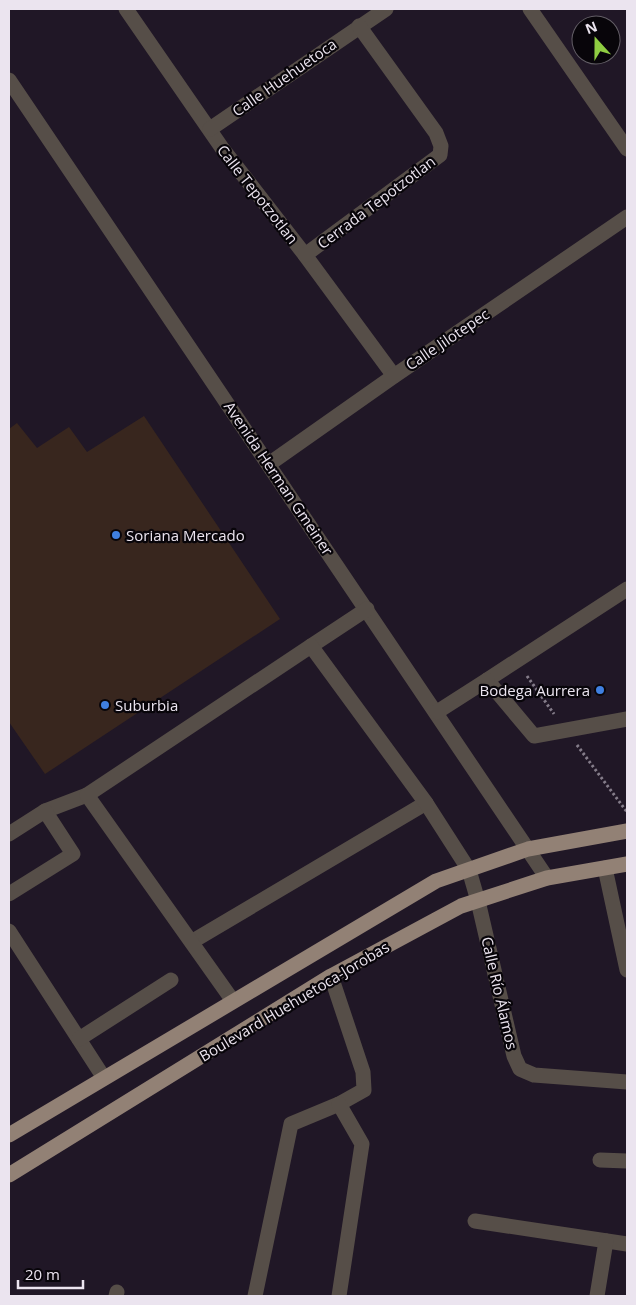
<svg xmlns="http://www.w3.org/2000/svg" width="636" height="1305" viewBox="0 0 636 1305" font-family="'Open Sans',sans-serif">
	<rect width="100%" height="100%" fill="#201726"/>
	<path fill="#38261e" d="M144 416 280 619 45 774 9 722V429L17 423 37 448 69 427 87 452Z"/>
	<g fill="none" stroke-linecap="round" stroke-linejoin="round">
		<g stroke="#847c89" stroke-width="3" stroke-dasharray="2.5 2.5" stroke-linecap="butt">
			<path d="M527 676 554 714"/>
			<path d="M577 745 627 812"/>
		</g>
		<g stroke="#564e48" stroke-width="15">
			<path d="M126 9 222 148 305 255 394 376"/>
			<path d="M530 9 627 149"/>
			<path d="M9 80 547 878"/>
			<path d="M210 129 386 9"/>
			<path d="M305 255 440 155 441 146 436 133 359 26"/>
			<path d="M269 464 394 376 627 217"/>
			<path d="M627 589 487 680 534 736 627 719"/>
			<path d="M311 646 367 609"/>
			<path d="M437 712 487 680"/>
			<path d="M45 811 87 795"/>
			<path d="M9 834 45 811 73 854 9 894"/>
			<path d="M605 868 627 970"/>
			<path d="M9 931 104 1078"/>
			<path d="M193 941 426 803"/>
			<path d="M233 1001 87 795 311 646 426 803 469 870 478 901 514 1056 520 1069 534 1075 627 1082"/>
			<path d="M79 1039 171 980"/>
			<path d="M600 1160 627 1161"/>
			<path d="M475 1221 627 1244"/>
			<path d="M116 1296 117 1292"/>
			<path d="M255 1296 291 1124 339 1104 364 1090 363 1072 331 976"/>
			<path d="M339 1296 362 1144 339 1104"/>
			<path d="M597 1296 606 1241"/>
		</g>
		<g stroke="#928175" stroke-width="15">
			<path d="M9 1135 436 881 528 849 627 831"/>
			<path d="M9 1175 331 976 461 906 547 878 627 864"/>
		</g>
	</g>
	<g fill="#3f7fe0" stroke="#08050a" stroke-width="2">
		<circle cx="116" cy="535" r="5"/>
		<circle cx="600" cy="690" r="5"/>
		<circle cx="105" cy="705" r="5"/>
	</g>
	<g text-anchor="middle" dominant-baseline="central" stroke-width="4.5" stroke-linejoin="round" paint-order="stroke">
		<g font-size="15" fill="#ebe4ef" stroke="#08050a">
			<text transform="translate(284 77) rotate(-35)">Calle Huehuetoca</text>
			<text transform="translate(258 194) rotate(52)">Calle Tepotzotlan</text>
			<text transform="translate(376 202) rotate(-37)">Cerrada Tepotzotlan</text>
			<text transform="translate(447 339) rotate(-34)">Calle Jilotepec</text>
			<text transform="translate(279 478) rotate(56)">Avenida Herman Gmeiner</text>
			<text transform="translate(500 993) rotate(77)">Calle Río Álamos</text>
			<text transform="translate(294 1001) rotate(-31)">Boulevard Huehuetoca-Jorobas</text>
		</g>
		<g font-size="15" fill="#ebe4ef" stroke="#08050a" text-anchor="start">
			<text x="126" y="535">Soriana Mercado</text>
			<text x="590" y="690" text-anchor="end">Bodega Aurrera</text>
			<text x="115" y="705">Suburbia</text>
		</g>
	</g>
	<rect width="636" height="1305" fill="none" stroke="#ebe4ef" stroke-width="20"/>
	<g transform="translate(596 40) rotate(339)"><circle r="24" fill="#08050a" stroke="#635e66"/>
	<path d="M0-4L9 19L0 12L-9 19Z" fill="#8fcd42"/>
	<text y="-8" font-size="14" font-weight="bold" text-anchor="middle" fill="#ebe4ef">N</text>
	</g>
	<path d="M18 1280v8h65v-8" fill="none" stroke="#ebe4ef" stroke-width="2.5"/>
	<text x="25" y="1280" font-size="15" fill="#ebe4ef" stroke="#08050a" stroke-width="4" paint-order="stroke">20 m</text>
</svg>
